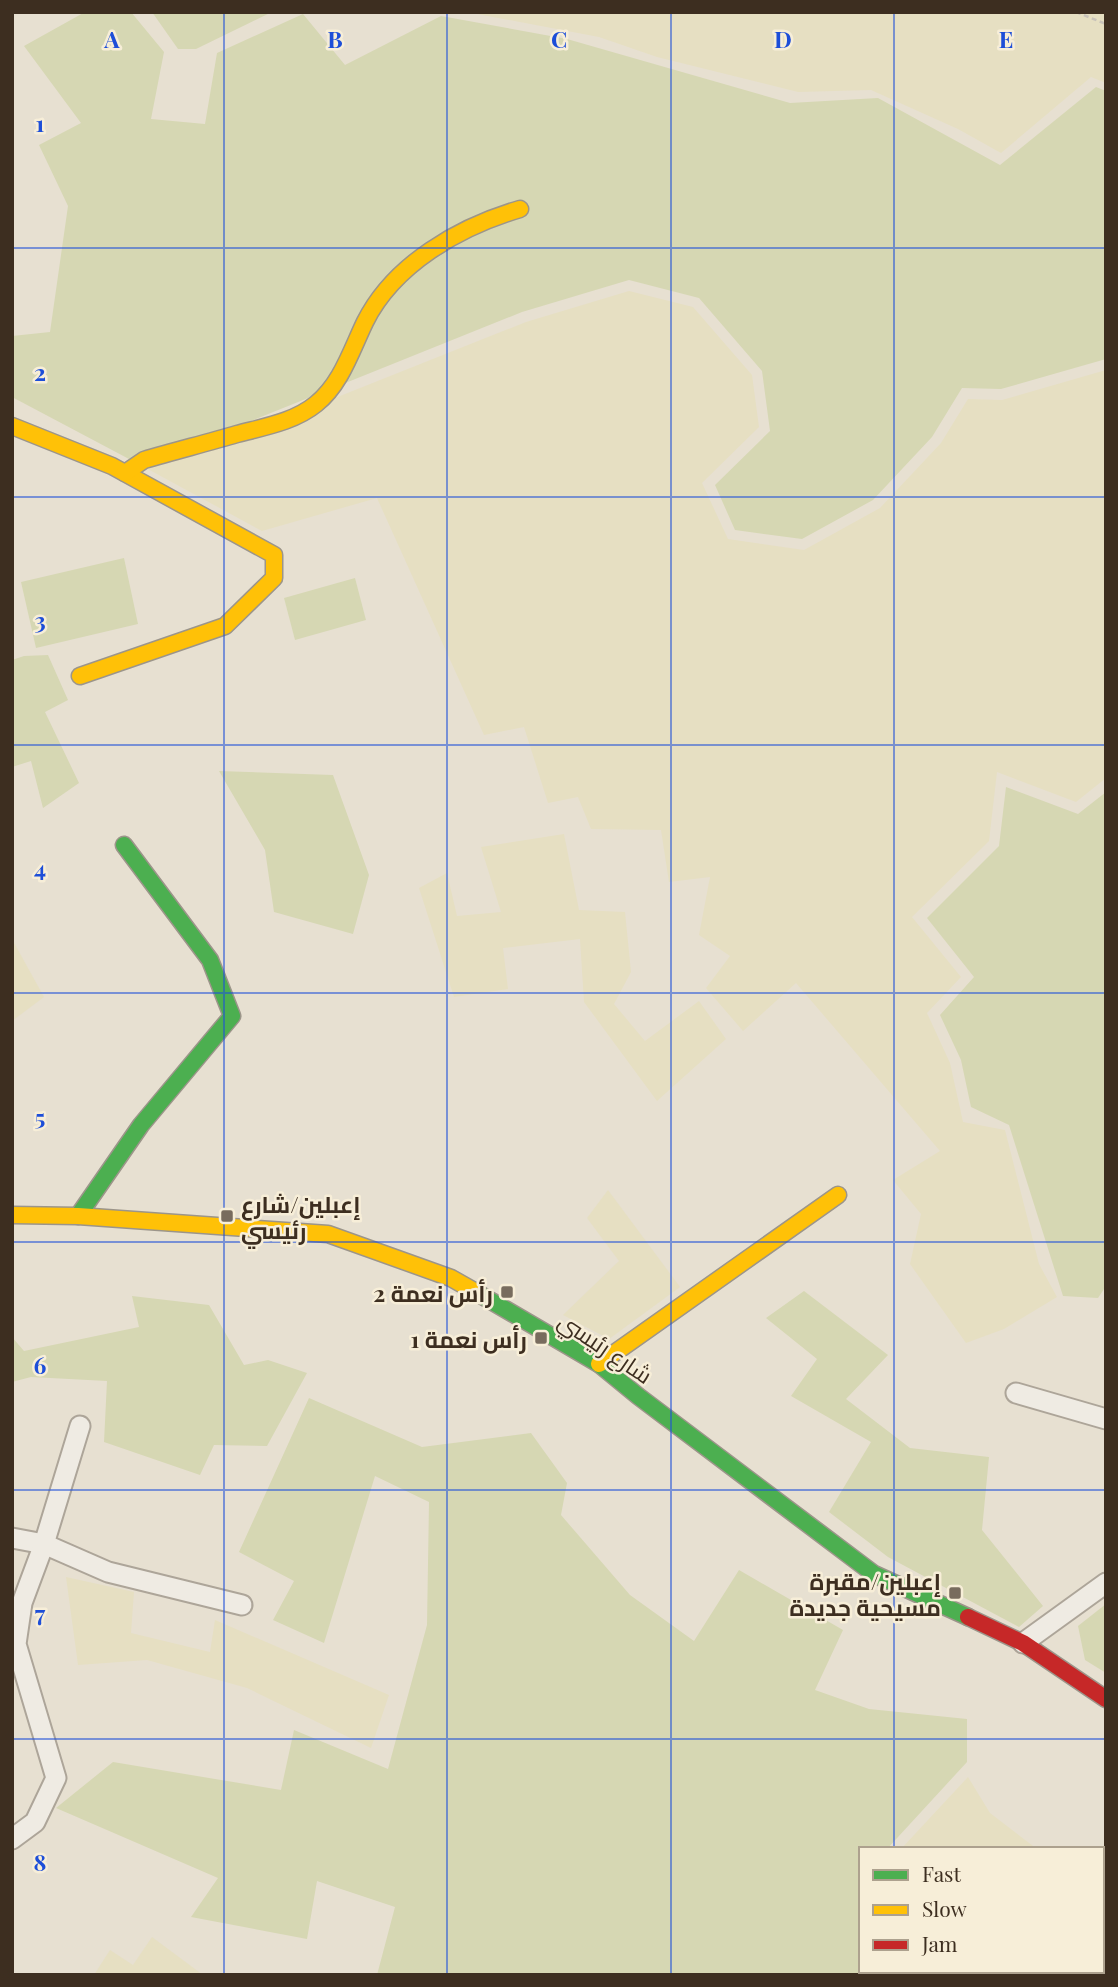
<svg xmlns="http://www.w3.org/2000/svg" width="1118" height="1987" viewBox="0 0 1118 1987" font-family="'Playfair Display',Cairo,serif">
	<rect width="100%" height="100%" fill="#e7e0d1"/>
	<g fill="#e6dfc2">
		<path d="M467 12H1106V83L1091 77 1001 153 958 129 871 90 798 92 657 57 599 37Z"/>
		<path d="M629 291 693 307 752 375 759 427 702 483 728 539 804 550 880 508 941 443 968 399 1002 400 1106 370V778L1076 802 997 772 989 841 912 917 961 977 927 1013 950 1063 963 1122 1005 1130 1039 1264 1057 1297 1004 1329 966 1343 910 1264 921 1214 893 1180 940 1151 796 983 743 1031 706 988 730 956 699 935 710 877 669 882 661 830 591 829 578 797 548 803 524 727 484 735 377 498 262 531 144 467 340 396 526 322Z"/>
		<path d="M564 834 579 910 625 912 631 972 614 1004 645 1041 699 1001 726 1039 657 1101 584 1002 580 939 503 948 508 989 454 997 419 888 447 873 457 916 501 912 481 847Z"/>
		<path d="M12 939 44 997 12 1021Z"/>
		<path d="M608 1190 680 1287 609 1339 563 1315 619 1261 587 1218Z"/>
		<path d="M66 1577 134 1592 131 1633 210 1652 215 1620 389 1695 371 1748 247 1688 147 1660 78 1665Z"/>
		<path d="M968 1777 990 1813 1037 1849H901Z"/>
		<path d="M152 1937 203 1975H94L110 1950 133 1965Z"/>
	</g>
	<g fill="#d6d7b3">
		<path d="M85 12H131L164 52 151 119 205 124 217 53 303 14 345 65 441 16 567 39 790 103 878 98 1000 165 1096 87 1106 91V359L1001 389 962 388 932 437 873 500 802 539 735 530 715 485 770 431 762 371 699 298 629 280 522 312 211 437 129 459 12 397V336L50 332 68 206 39 145 81 123 24 46Z"/>
		<path d="M152 12H272L196 49H178Z"/>
		<path d="M124 558 138 624 36 648 21 582Z"/>
		<path d="M355 578 366 620 295 640 284 598Z"/>
		<path d="M48 655 68 700 45 712 79 783 43 808 31 761 12 767V660L24 656Z"/>
		<path d="M219 771 333 775 369 875 353 934 274 912 265 850Z"/>
		<path d="M1006 787 1078 814 1106 792V1286L1098 1298 1063 1296 1009 1125 971 1107 961 1060 940 1015 974 977 927 918 999 846Z"/>
		<path d="M804 1291 888 1355 846 1399 910 1448 989 1457 982 1530 1043 1606 1019 1627 888 1557 829 1512 871 1442 791 1396 817 1359 766 1318Z"/>
		<path d="M132 1296 209 1305 244 1365 268 1360 307 1373 267 1446 214 1445 200 1475 104 1442 107 1381 31 1377 12 1382V1337L24 1351 139 1327Z"/>
		<path d="M309 1398 422 1447 531 1433 567 1483 561 1515 630 1595 694 1641 739 1570 843 1630 815 1690 869 1709 967 1719V1762L887 1849H861V1971H1000L1004 1975H377L395 1907 317 1881 307 1939 191 1917 218 1878 56 1808 113 1762 281 1790 294 1730 388 1769 427 1625 429 1502 375 1476 324 1643 273 1620 294 1581 239 1552Z"/>
		<path d="M1106 1604V1673L1085 1660 1078 1626Z"/>
	</g>
	<g fill="none" stroke-linecap="round" stroke-linejoin="round">
		<g stroke="#ada599" stroke-width="23">
			<g id="street">
				<path d="M1016 1393 1106 1419"/>
				<path d="M12 1538 44 1544 108 1572 242 1605"/>
				<path d="M1023 1643 1106 1583"/>
				<path d="M12 1839 35 1822 56 1778 16 1644 22 1603 44 1544 80 1426"/>
			</g>
		</g>
		<g stroke="#9c958a" stroke-width="19">
			<g id="fast">
				<path d="M78 1216 141 1125 232 1016 210 960 124 845"/>
				<path d="M474 1291 599 1364 638 1396 874 1574 968 1617"/>
			</g>
		</g>
		<g stroke="#9c958a" stroke-width="19">
			<g id="slow">
				<path d="M12 426 112 466 274 555V578L225 626 80 676"/>
				<path d="M125 473 144 460C175 451 206 443 237 434 263 427 294 422 316 404 341 384 351 351 365 322 394 264 459 227 520 209"/>
				<path d="M12 1215 78 1216 328 1234 451 1278 474 1291"/>
				<path d="M599 1364 838 1195"/>
			</g>
		</g>
		<g stroke="#9c958a" stroke-width="19">
			<path id="jam" d="M968 1617 1023 1643 1106 1699"/>
		</g>
		<path stroke="#c8c2b9" stroke-width="2.5" stroke-dasharray="5 3.5" stroke-linecap="butt" d="M1076 12 1106 24"/>
		<use href="#street" stroke="#efebe3" stroke-width="19"/>
		<use href="#fast" stroke="#4caf50" stroke-width="16"/>
		<use href="#slow" stroke="#ffc107" stroke-width="16"/>
		<use href="#jam" stroke="#c62828" stroke-width="16"/>
	</g>
	<path fill="none" stroke="#1d4ed8" stroke-width="2" stroke-opacity="0.55" d="M224 12V1975M447 12V1975M671 12V1975M894 12V1849M12 248H1106M12 497H1106M12 745H1106M12 993H1106M12 1242H1106M12 1490H1106M12 1739H1106M894 1971V1975"/>
	<g fill="#786c5e" stroke="#f7eed8" stroke-width="2.5">
		<rect x="220" y="1209" width="14" height="14" rx="3.5"/>
		<rect x="500" y="1285" width="14" height="14" rx="3.5"/>
		<rect x="534" y="1331" width="14" height="14" rx="3.5"/>
		<rect x="948" y="1586" width="14" height="14" rx="3.5"/>
	</g>
	<g text-anchor="middle" dominant-baseline="central" stroke-width="5" stroke-linejoin="round" paint-order="stroke">
		<g font-size="23" font-weight="bold" fill="#3d2e20" stroke="#f7eed8" text-anchor="end">
			<text x="241" y="1203" text-anchor="start">إعبلين/شارع<tspan x="241" dy="26">رئيسي</tspan></text>
			<text x="493" y="1292">رأس نعمة 2</text>
			<text x="527" y="1338">رأس نعمة 1</text>
			<text x="941" y="1580">إعبلين/مقبرة<tspan x="941" dy="26">مسيحية جديدة</tspan></text>
		</g>
		<g font-size="23" fill="#3d2e20" stroke="#f7eed8">
			<text transform="translate(606 1347) rotate(34)">شارع رئيسي</text>
		</g>
	</g>
	<g font-size="23" text-anchor="middle" font-weight="bold" fill="#1d4ed8" stroke="#f7eed8" stroke-width="5" stroke-linejoin="round" paint-order="stroke">
		<text x="112" y="48">A</text>
		<text x="335" y="48">B</text>
		<text x="559" y="48">C</text>
		<text x="783" y="48">D</text>
		<text x="1006" y="48">E</text>
		<text x="40" y="132">1</text>
		<text x="40" y="381">2</text>
		<text x="40" y="629">3</text>
		<text x="40" y="877">4</text>
		<text x="40" y="1126">5</text>
		<text x="40" y="1374">6</text>
		<text x="40" y="1622">7</text>
		<text x="40" y="1871">8</text>
	</g>
	<rect width="1118" height="1987" fill="none" stroke="#3d2e20" stroke-width="28"/>
	<rect x="859" y="1847" width="245" height="126" fill="#f7eed8" stroke="#ada18e" stroke-width="2"/>
	<rect x="873" y="1870" width="35" height="10" fill="#4caf50" stroke="#ada18e" stroke-width="2"/>
	<text x="922" y="1882" font-size="21" fill="#3d2e20">Fast</text>
	<rect x="873" y="1905" width="35" height="10" fill="#ffc107" stroke="#ada18e" stroke-width="2"/>
	<text x="922" y="1917" font-size="21" fill="#3d2e20">Slow</text>
	<rect x="873" y="1940" width="35" height="10" fill="#c62828" stroke="#ada18e" stroke-width="2"/>
	<text x="922" y="1952" font-size="21" fill="#3d2e20">Jam</text>
</svg>
